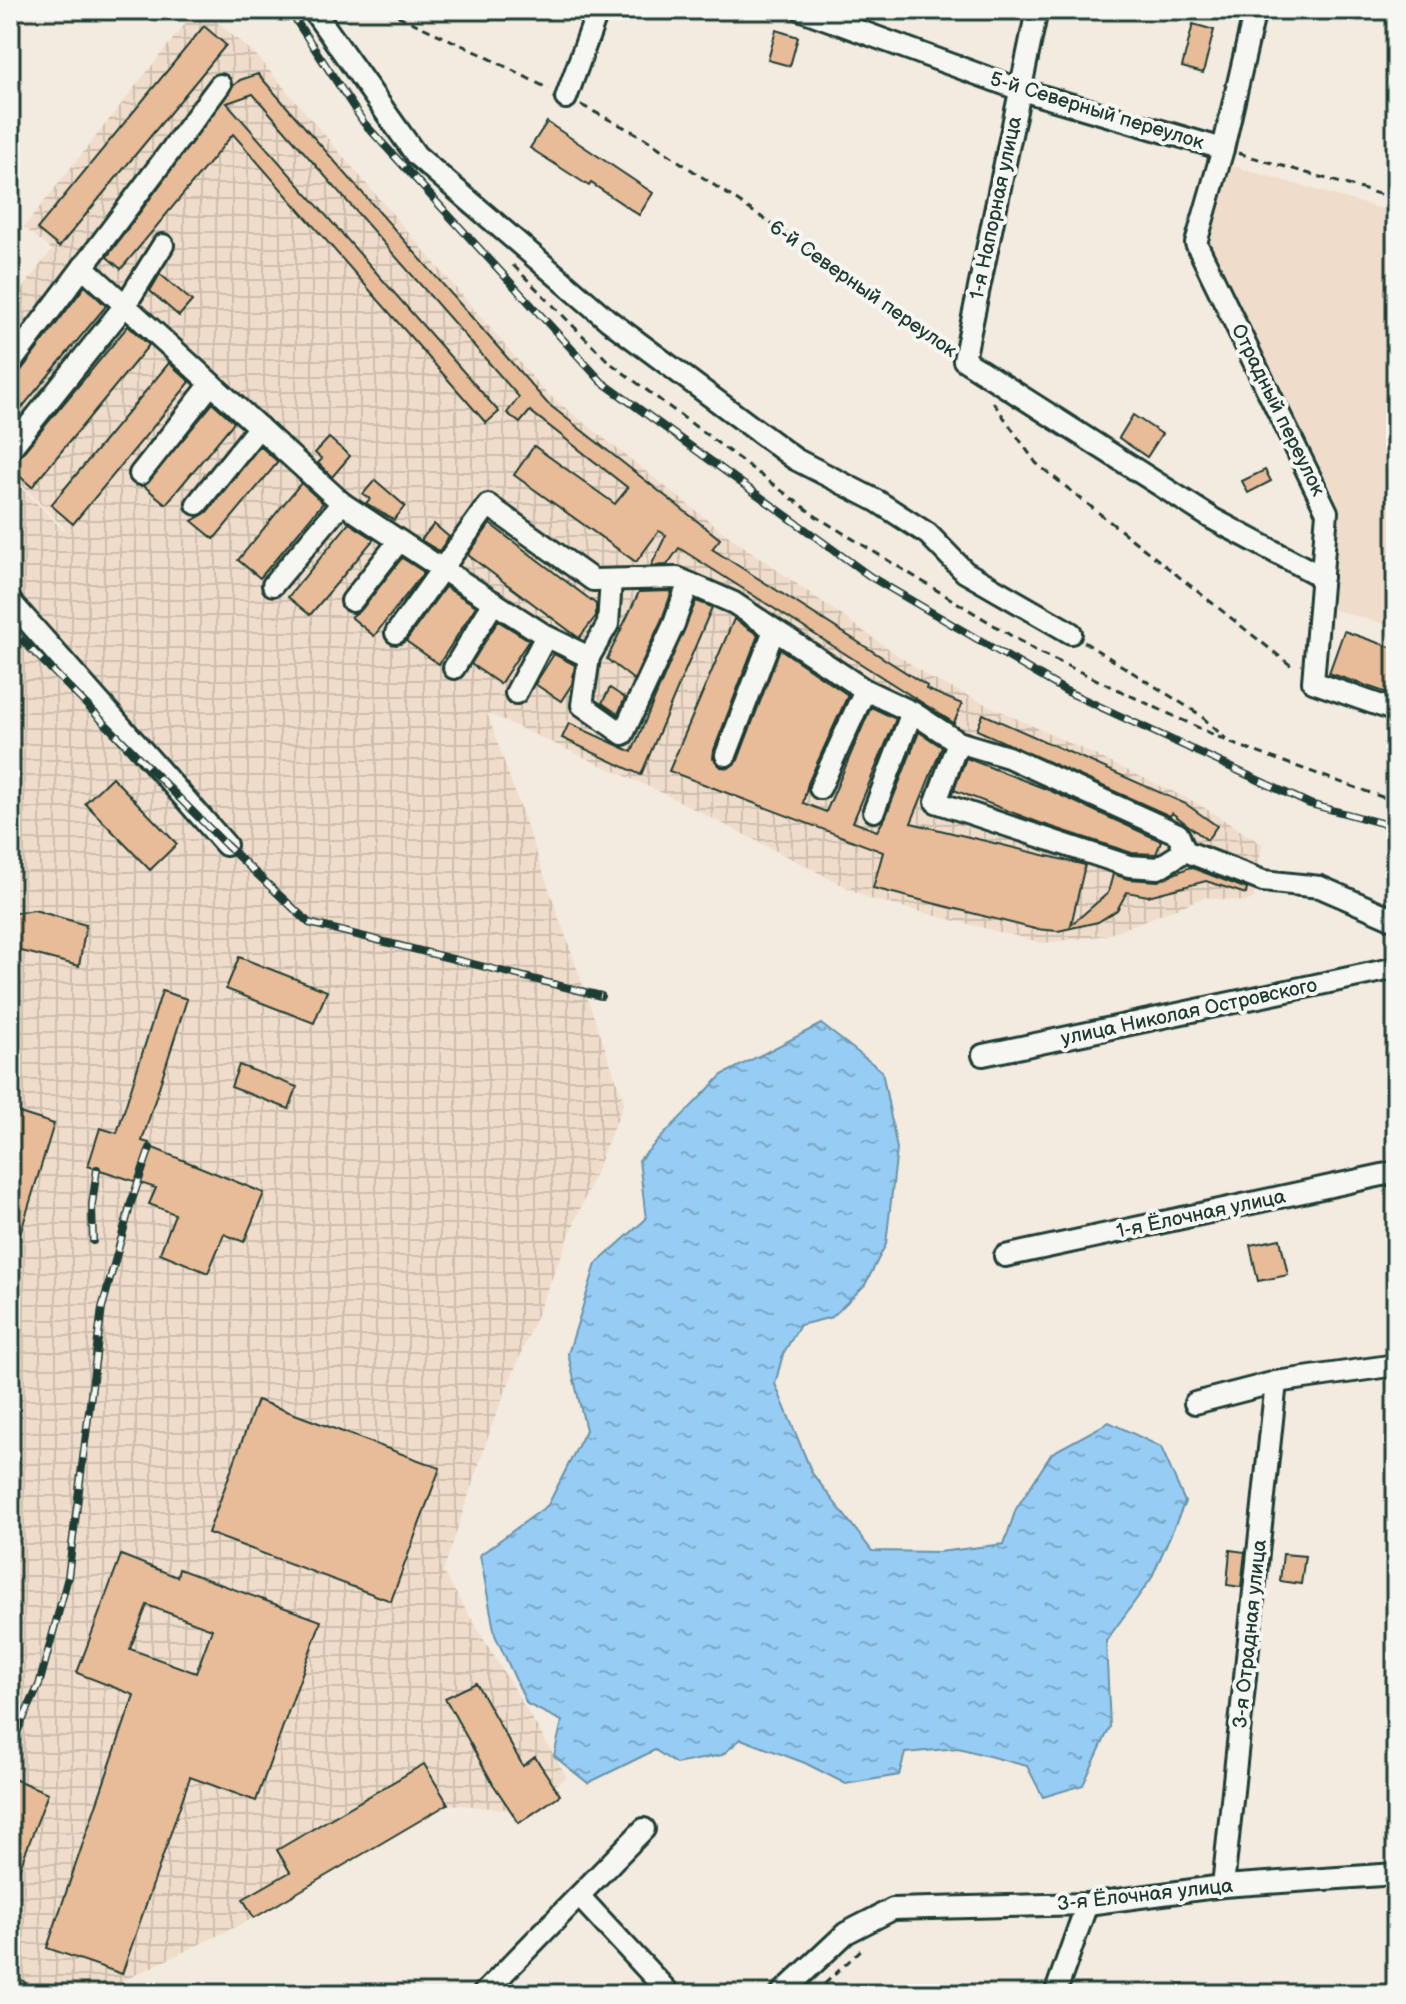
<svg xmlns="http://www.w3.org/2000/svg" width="1406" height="2004" viewBox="0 0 1406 2004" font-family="'Balsamiq Sans',sans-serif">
	<defs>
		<pattern id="industrial-grid" width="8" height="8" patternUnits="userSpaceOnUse" patternTransform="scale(2)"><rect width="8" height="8" fill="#f0dcca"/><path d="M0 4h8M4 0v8" fill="none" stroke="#cdbeae"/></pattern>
		<pattern id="water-ripples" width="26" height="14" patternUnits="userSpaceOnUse" patternTransform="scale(2)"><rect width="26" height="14" fill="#97cdf5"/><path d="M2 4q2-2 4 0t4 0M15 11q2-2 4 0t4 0" fill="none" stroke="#7ba8c7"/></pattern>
	</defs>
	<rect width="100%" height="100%" fill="#f3eae0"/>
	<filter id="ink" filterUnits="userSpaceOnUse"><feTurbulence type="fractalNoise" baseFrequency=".0125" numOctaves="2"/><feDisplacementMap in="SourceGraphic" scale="16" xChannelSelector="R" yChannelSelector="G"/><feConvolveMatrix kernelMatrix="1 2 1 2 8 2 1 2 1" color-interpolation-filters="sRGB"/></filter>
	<g filter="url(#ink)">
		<path fill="#f0dcca" d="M1232 166 1396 213V627L1331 609 1340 509 1210 242Z"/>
		<path fill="url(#industrial-grid)" d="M196 10H202L255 54 545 392 719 529 930 678 1195 802 1262 844 1254 898 1246 902 1205 897 1107 935 1043 943 870 899 667 795 487 713 624 1102 493 1422 443 1572 567 1777 516 1810 448 1804 254 1918 112 1986 108 1994H10V476L64 531 65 529 10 473V304L52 250 24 227Z"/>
		<path fill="url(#water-ripples)" stroke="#6793a8" stroke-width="2" d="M821 1024 882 1071 897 1149 886 1244 865 1285 832 1317 800 1325 783 1354 775 1384 812 1473 872 1551 939 1552 1004 1544 1016 1509 1052 1453 1109 1422 1161 1447 1185 1502 1151 1579 1106 1641 1110 1727 1083 1785 1043 1797 1027 1766 958 1748 905 1753 899 1775 846 1784 805 1763 741 1739 722 1755 676 1764 655 1750 588 1783 554 1756 562 1721 527 1704 495 1635 480 1555 548 1505 586 1430 568 1354 596 1264 646 1219 639 1160 722 1075Z"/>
		<g fill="#e8bc98" stroke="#1f3d34" stroke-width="2" fill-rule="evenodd">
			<path d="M1193 24 1214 30 1203 73 1182 67Z"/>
			<path d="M204 26 226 45 59 247 37 229Z"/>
			<path d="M776 30 798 37 790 66 768 60Z"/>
			<path d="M258 74 547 403 720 539 712 549 927 686 926 689 962 704 954 723 679 548 667 565 651 566 666 535 659 531 636 562 514 475 534 446 615 504 628 488 530 411 520 423 507 413 519 397 253 94 227 103 499 412 486 423 233 134 121 269 107 257 233 86 240 80Z"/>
			<path d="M547 122 653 193 639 215 591 183 589 186 530 148Z"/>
			<path d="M160 274 192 301 179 316 150 291Z"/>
			<path d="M85 286 106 306 10 422V377L20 372Z"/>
			<path d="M128 326 149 345 32 487 10 468Z"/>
			<path d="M169 363 190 382 73 524 51 505Z"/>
			<path d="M213 403 234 422 166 504 144 486Z"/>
			<path d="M1133 415 1162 434 1147 457 1119 438Z"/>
			<path d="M329 438 350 456 332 477 318 463 322 459 315 453Z"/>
			<path d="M260 446 278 462 214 539 192 521 207 512Z"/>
			<path d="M1265 470 1271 481 1248 493 1242 481Z"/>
			<path d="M375 480 405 506 394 520 366 503 370 499 363 494Z"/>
			<path d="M301 483 323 503 260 578 238 560Z"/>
			<path d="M349 523 374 539 310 615 288 597Z"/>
			<path d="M434 524 449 537 439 551 421 540Z"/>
			<path d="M490 524 596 604V616L579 638 468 555Z"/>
			<path d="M402 558 424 572 374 636 351 617 362 609Z"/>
			<path d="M445 587 476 606 439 664 406 641Z"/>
			<path d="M672 591 662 619 634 680 607 659 639 592Z"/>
			<path d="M696 601 712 607 641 775 562 738 569 723 632 752Z"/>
			<path d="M734 619 758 635 714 750 713 758 721 767 729 768 738 760 780 649 848 695 808 783 803 803 826 812 871 707 896 719 853 822 877 831 886 816 919 732 942 747 911 823 1085 865 1071 925 1108 893 1113 874 1128 879 1158 881 1190 867 1247 889 1246 894 1206 881 1148 896 1127 892 1117 910 1098 922 1058 931 1035 929 873 888 883 852 669 771Z"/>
			<path d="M498 621 529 640 500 684 471 664Z"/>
			<path d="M1344 631 1396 649V696L1329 673Z"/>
			<path d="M554 654 575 665 572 684 561 701 535 684Z"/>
			<path d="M610 688 625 698 618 714 602 703Z"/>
			<path d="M983 714 1186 804 1217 826 1207 840 1172 813 1170 816 977 730Z"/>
			<path d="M966 758 1051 791 1161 841 1156 854 1132 853 1040 823 954 790Z"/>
			<path d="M112 777 177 844 150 870 85 803Z"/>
			<path d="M34 910 86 925 79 966 10 948V914Z"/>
			<path d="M239 957 327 991 314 1023 226 989Z"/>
			<path d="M162 991 187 999 142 1141 149 1143 148 1146 264 1193 244 1242 224 1234 208 1273 160 1253 175 1214 149 1204 156 1188 88 1166 100 1128 117 1133Z"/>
			<path d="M239 1065 297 1087 289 1109 231 1087Z"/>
			<path d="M10 1110 54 1124 13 1257H10Z"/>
			<path d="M1280 1239 1288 1275 1258 1281 1250 1245Z"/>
			<path d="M257 1400 440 1468 391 1601 208 1533Z"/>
			<path d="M1230 1550 1245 1552 1241 1587 1227 1585Z"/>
			<path d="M1283 1554 1305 1556 1301 1584 1280 1581Z"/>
			<path d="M121 1555 177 1577 179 1569 321 1621 256 1801 190 1777 122 1974 47 1948 134 1695 77 1673ZM147 1605 212 1629 196 1673 130 1649Z"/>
			<path d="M476 1683 523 1766 535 1757 560 1795 519 1823 493 1784 445 1698Z"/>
			<path d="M424 1764 448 1804 254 1918 243 1899 290 1872 277 1850Z"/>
			<path d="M14 1779 48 1793 11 1891 10 1788Z"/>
			<path d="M10 1971 40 1994H10Z"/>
		</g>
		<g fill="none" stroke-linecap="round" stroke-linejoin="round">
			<g stroke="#1f3d34" stroke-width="26">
				<g id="minor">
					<path d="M313 10 416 155 608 320 795 459 877 501 928 534 965 572 1071 633"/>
					<path d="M802 10 1021 90 1223 149"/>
					<path d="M1037 10 964 360 1213 519 1322 577"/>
					<path d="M1255 10 1223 149 1196 243 1327 512 1313 682 1396 711"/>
					<path d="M220 85 83 267 342 503 442 569 488 505 593 580 677 578 734 603 865 690 912 712 958 742 1008 757 1178 834 1185 851 1263 881 1320 887 1396 920"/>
					<path d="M566 98 598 10"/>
					<path d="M10 364 83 267"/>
					<path d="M11 448 126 304 163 245"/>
					<path d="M140 474 211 384"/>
					<path d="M197 504 259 427"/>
					<path d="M273 585 342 503"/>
					<path d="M10 601 226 845"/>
					<path d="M352 601 399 541"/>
					<path d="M396 633 442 569 546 636 589 657 608 624 611 580"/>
					<path d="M589 657 582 705 623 734 674 624 688 584"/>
					<path d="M454 668 494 602"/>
					<path d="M516 693 546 636"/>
					<path d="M958 742 936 802 1129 866 1158 868 1185 851"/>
					<path d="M726 755 774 630"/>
					<path d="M820 788 865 690"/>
					<path d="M874 811 912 712"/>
					<path d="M983 1055 1396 968"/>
					<path d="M1005 1256 1396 1172"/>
					<path d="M1195 1403 1276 1382 1396 1365"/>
					<path d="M1223 1886 1276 1382"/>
					<path d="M579 1896 670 1994"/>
					<path d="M483 1994 644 1829"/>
					<path d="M781 1994 846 1933 893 1909 1087 1904 1223 1886 1396 1874"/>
					<path d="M1055 1994 1087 1904"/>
					<path d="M1395 1994 1396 1990"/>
				</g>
			</g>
			<g stroke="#1f3d34" stroke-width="3" stroke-dasharray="8 6" stroke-linecap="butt">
				<path d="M385 10 481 54 549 89"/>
				<path d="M581 105 643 137 869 290 948 347"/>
				<path d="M1238 153 1396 199"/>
				<path d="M513 265 609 362 817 517 1038 652 1231 743 1396 802"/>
				<path d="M993 402 1036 463 1294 668"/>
				<path d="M1084 642 1199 714 1226 739"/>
				<path d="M814 1994 865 1946"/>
			</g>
			<use href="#minor" stroke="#f6f6f2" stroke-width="20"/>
			<g stroke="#1f3d34" stroke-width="8">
				<g id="rail">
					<path d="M289 10 364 123 602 382 871 577 1066 691 1310 804 1396 827"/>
					<path d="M10 628 226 845 309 923 601 996"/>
					<path d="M93 1241 92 1205 97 1169"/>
					<path d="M10 1747 39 1685 68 1577 102 1308 131 1203 150 1148"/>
				</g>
			</g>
			<use href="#rail" stroke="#f6f6f2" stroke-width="5" stroke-dasharray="15" stroke-linecap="butt"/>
		</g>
	</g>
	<g text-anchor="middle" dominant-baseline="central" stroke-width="8" stroke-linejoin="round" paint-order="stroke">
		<g font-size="20" fill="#1f3d34" stroke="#f6f6f2">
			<text transform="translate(1097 111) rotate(17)">5-й Северный переулок</text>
			<text transform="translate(996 208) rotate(-78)">1-я Напорная улица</text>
			<text transform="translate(863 289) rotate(35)">6-й Северный переулок</text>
			<text transform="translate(1278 410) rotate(64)">Отрадный переулок</text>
			<text transform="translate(1189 1012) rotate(-12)">улица Николая Островского</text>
			<text transform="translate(1201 1214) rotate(-12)">1-я Ёлочная улица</text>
			<text transform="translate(1250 1634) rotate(-84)">3-я Отрадная улица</text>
			<text transform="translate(1145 1895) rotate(-6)">3-я Ёлочная улица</text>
		</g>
	</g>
	<rect width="1406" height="2004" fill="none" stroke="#f6f6f2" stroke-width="40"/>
	<rect x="20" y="20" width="1366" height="1964" fill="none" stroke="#1f3d34" stroke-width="3" filter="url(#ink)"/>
</svg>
